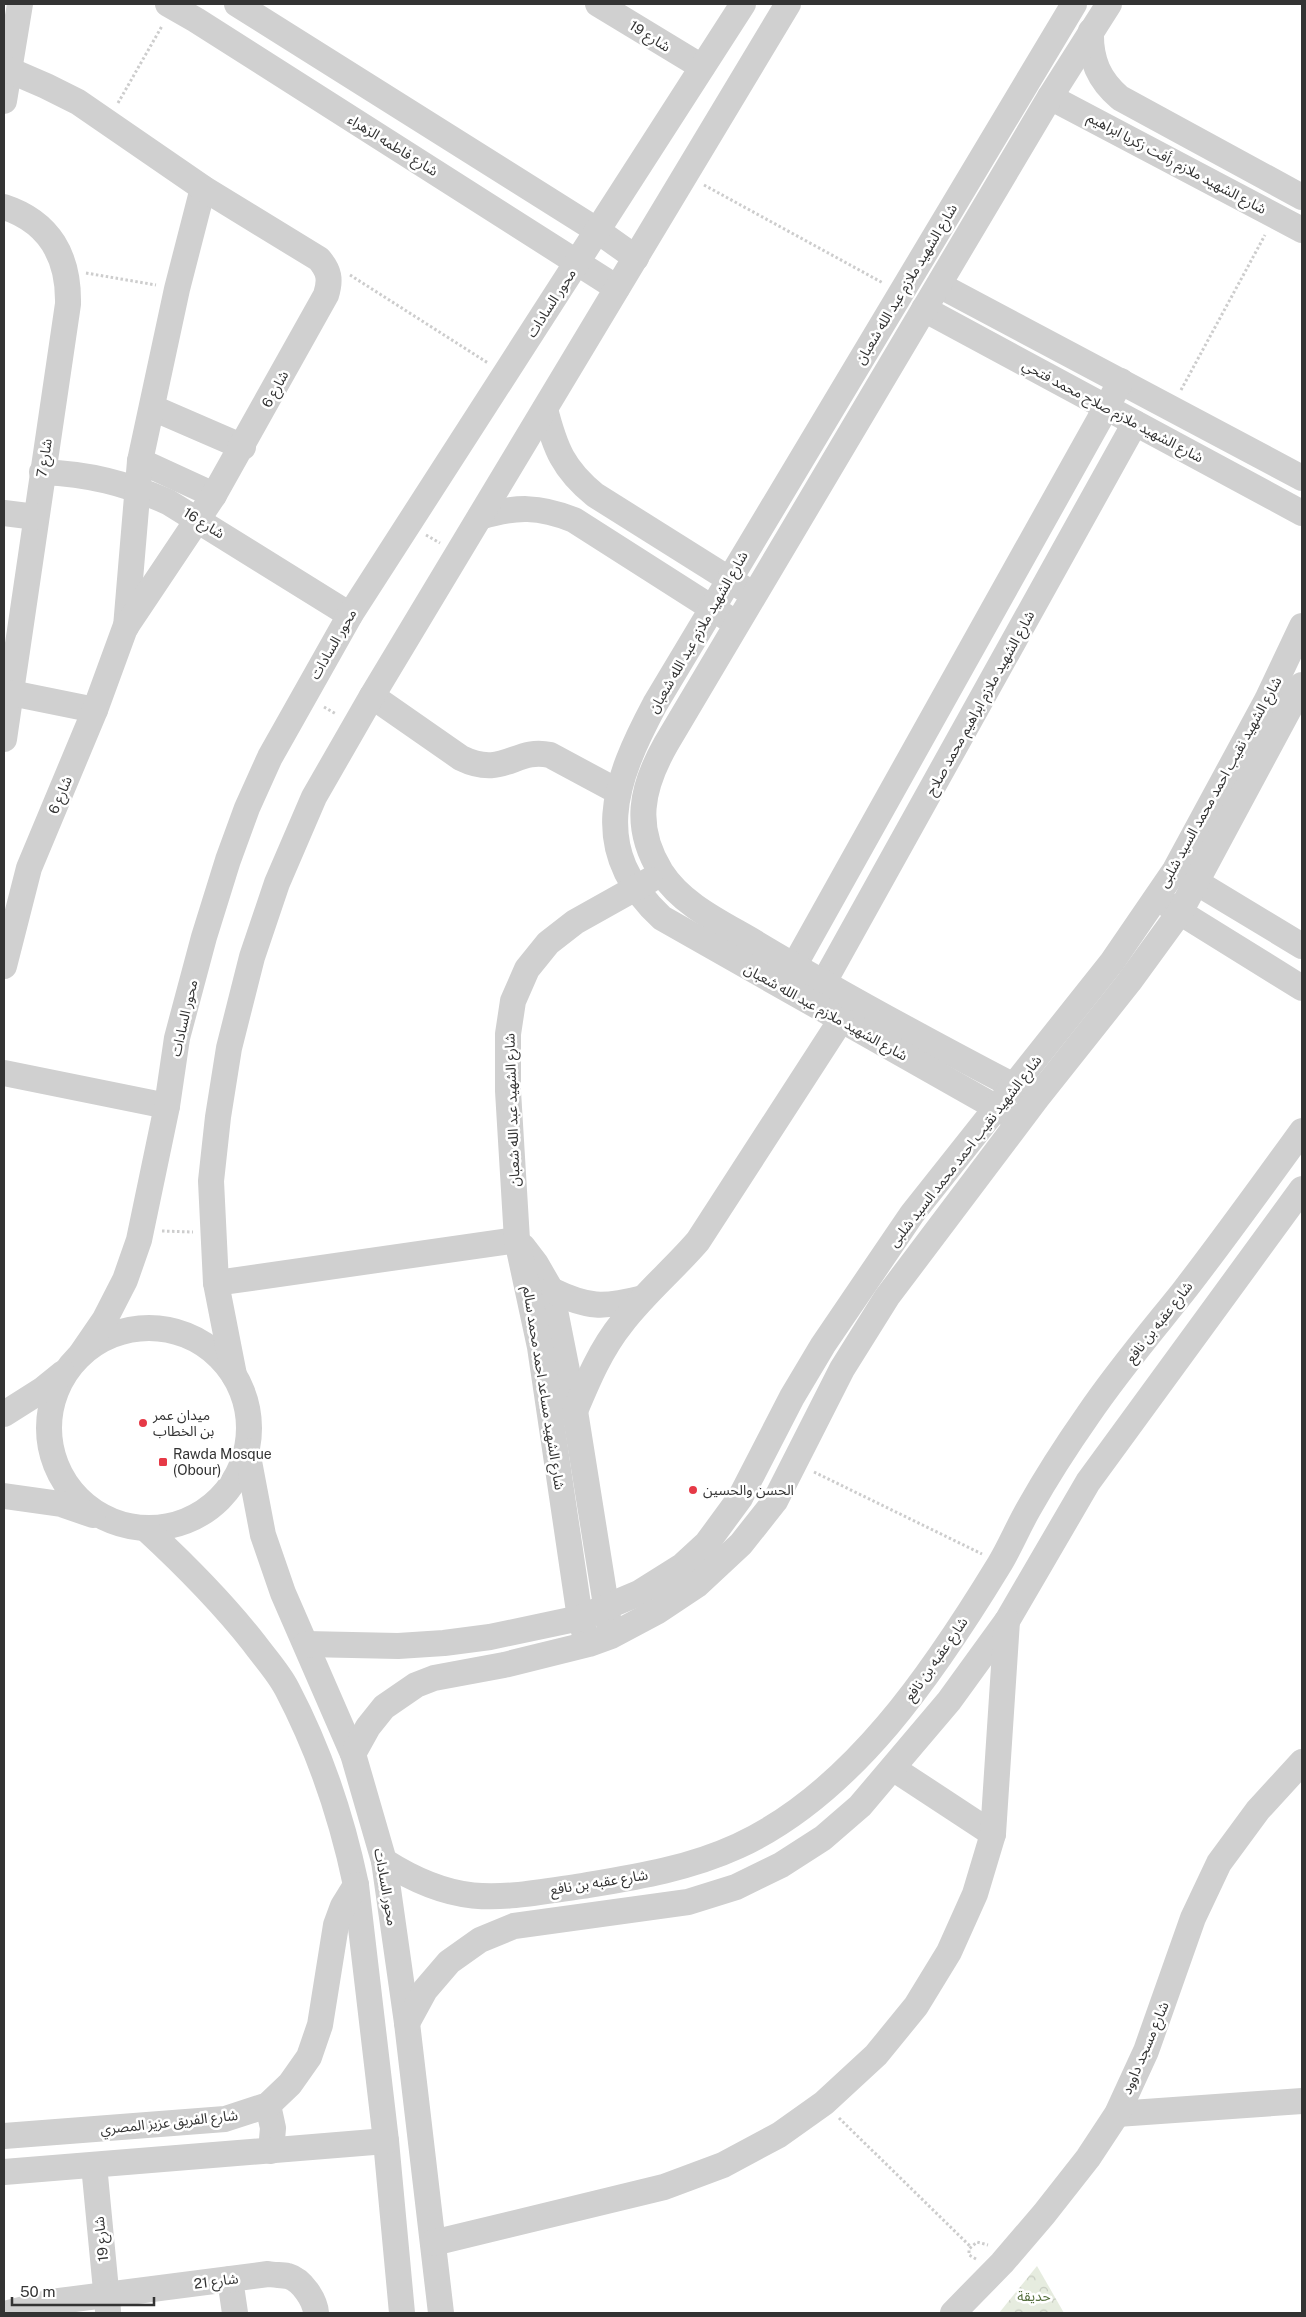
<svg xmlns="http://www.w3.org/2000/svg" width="1306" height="2317" viewBox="0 0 1306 2317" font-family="'Public Sans','Noto Sans Arabic',sans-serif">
	<defs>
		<pattern id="forest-crowns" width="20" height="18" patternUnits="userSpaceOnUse" patternTransform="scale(1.25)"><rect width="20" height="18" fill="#e6ecdf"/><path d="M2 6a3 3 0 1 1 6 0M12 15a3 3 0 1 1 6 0" fill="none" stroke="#c6cbc0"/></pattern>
	</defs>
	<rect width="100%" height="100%" fill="#fff"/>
	<path fill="url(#forest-crowns)" d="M1037 2266 1064 2313H999Z"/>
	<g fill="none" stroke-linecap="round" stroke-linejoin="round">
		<g stroke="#cdcdcd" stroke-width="3" stroke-dasharray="2.5 2.5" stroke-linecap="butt">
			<path d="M118 103 162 26"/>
			<path d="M704 185 883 283"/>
			<path d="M86 273 156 285"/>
			<path d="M350 275 488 363"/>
			<path d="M1181 390 1265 235"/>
			<path d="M426 535 440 543"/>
			<path d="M324 707 336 714"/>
			<path d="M162 1231 193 1232"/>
			<path d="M814 1472 982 1554"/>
			<path d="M839 2118 971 2247"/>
			<path d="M976 2259 969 2255V2249L977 2242 988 2245"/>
		</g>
		<g stroke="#d0d0d0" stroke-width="26">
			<path d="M168 4 196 20 617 288"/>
			<path d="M237 4 598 231 636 258"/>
			<path d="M598 4 702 67"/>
			<path d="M1091 31C1090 60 1099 80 1120 98L1302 197"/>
			<path d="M1050 97 1302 230"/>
			<path d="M4 101 20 4"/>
			<path d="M4 207C50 222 69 257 68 304L4 739"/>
			<path d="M939 285 1302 478"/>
			<path d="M924 309 1302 513"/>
			<path d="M153 408 243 447"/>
			<path d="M545 409C555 448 563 469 595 495L743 588"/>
			<path d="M140 461 214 495"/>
			<path d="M42 472C89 474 125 483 168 502L350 615"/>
			<path d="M4 513 36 517"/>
			<path d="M480 517C516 506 539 506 574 520L726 617"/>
			<path d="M126 627 140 461 177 289 203 188"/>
			<path d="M11 693 95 710"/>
			<path d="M372 696 461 758C504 779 515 747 550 755L617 791"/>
			<path d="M1181 873 1302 946"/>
			<path d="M1165 903 1302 988"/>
			<path d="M4 966 29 868 95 710 125 628 214 495 326 295C331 279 329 271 319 259L203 188 78 102 46 86 9 70"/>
			<path d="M794 966 1121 381"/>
			<path d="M824 982 1135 423"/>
			<path d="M4 1073 167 1106"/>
			<path d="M1029 1094C937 1046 844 996 754 942 722 923 682 905 661 872 633 827 641 788 666 744L1050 97 1109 4"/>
			<path d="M1013 1117 662 918C588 850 614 781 655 704L1074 4"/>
			<path d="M523 1247 536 1264 551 1290 575 1411 609 1624"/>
			<path d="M216 1283 517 1240"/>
			<path d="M551 1290C588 1308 603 1308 643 1298"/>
			<circle cx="149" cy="1428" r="100"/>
			<path d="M81 1354 105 1319 125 1280 139 1240 167 1106 177 1038 204 937 228 860 247 808 270 757 350 615 743 4"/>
			<path d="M234 1375 216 1283 211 1181 218 1117 229 1048 252 957 277 883 314 797 372 696 788 4"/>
			<path d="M575 1411C588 1380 601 1349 622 1323 645 1293 674 1269 698 1241L841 1020"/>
			<path d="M4 1414 42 1390 63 1373"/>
			<path d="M247 1451 263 1535 283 1593 353 1754 384 1861 407 2023 441 2313"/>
			<path d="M4 1496 61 1504 93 1515"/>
			<path d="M145 1528C184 1564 221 1601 254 1643 265 1658 279 1673 287 1689 319 1750 342 1818 356 1885L386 2141 402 2313"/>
			<path d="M585 1634 580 1618 540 1347 517 1240 508 1091V1034L513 1001 527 969 548 943 575 922 650 880"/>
			<path d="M306 1644 398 1646 444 1643 490 1637 580 1618 639 1593 682 1566 707 1543 740 1498 792 1397 823 1345 912 1214 1112 962 1175 870 1267 700 1302 626"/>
			<path d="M353 1754 368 1727 384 1707 416 1685 434 1678 504 1665 589 1644 611 1636 658 1611 697 1585 741 1544 775 1501 842 1369 887 1297 1037 1098 1129 982 1180 912 1302 685"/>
			<path d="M894 1769 993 1834"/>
			<path d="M384 1861C459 1909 499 1898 582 1886 636 1877 688 1869 738 1846 853 1793 935 1670 999 1565 1010 1547 1018 1527 1029 1508 1047 1476 1067 1445 1088 1415 1117 1372 1151 1332 1183 1292 1224 1239 1263 1185 1302 1131"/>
			<path d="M407 2023 425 1990 449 1962 480 1940 514 1926 688 1902 736 1887 781 1865 823 1838 860 1806 949 1701 1007 1621 1088 1482 1302 1189"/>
			<path d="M268 2105 273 2128 271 2151"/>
			<path d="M1117 2114 1302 2101"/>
			<path d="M4 2136 225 2119 268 2105 290 2084 309 2057 320 2025 336 1925 343 1906 356 1885"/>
			<path d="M94 2165 108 2311"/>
			<path d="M4 2172 386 2141"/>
			<path d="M433 2243 664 2187 723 2165 779 2135 824 2103 876 2055 916 2006 949 1952 975 1894 993 1834 1007 1621"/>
			<path d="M230 2279 235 2313"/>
			<path d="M8 2313 51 2302 268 2274C274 2275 282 2275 288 2276 302 2280 315 2300 316 2313"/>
			<path d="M953 2313 1002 2263 1044 2214 1088 2158 1117 2114 1146 2051 1193 1918 1219 1863 1258 1810 1302 1762"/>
		</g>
	</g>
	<g fill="#e63946" stroke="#fff" stroke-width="2">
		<circle cx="143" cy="1423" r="5"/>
		<rect x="158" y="1457" width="10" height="10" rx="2.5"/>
		<circle cx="693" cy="1490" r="5"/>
	</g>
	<g text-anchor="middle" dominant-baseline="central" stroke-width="5" stroke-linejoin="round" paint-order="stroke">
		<g font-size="14" fill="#333" stroke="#fff">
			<text transform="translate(650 36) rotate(32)">شارع 19</text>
			<text transform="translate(393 145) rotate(32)">شارع فاطمه الزهراء</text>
			<text transform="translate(1177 163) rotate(28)">شارع الشهيد ملازم رأفت زكريا ابراهيم</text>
			<text transform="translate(906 284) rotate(-59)">شارع الشهيد ملازم عبد الله شعبان</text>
			<text transform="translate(551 303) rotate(-57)">محور السادات</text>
			<text transform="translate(275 389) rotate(-61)">شارع 6</text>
			<text transform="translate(1113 411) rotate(28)">شارع الشهيد ملازم صلاح محمد فتحي</text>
			<text transform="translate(44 458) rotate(-81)">شارع 7</text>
			<text transform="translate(204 523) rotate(32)">شارع 16</text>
			<text transform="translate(698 632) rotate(-60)">شارع الشهيد ملازم عبد الله شعبان</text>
			<text transform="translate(333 644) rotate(-60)">محور السادات</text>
			<text transform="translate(980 703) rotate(-61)">شارع الشهيد ملازم ابراهيم محمد صلاح</text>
			<text transform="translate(1220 782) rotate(-61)">شارع الشهيد نقيب احمد محمد السيد شلبى</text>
			<text transform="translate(60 795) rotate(-67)">شارع 6</text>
			<text transform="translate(826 1012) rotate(29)">شارع الشهيد ملازم عبد الله شعبان</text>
			<text transform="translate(184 1018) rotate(-77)">محور السادات</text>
			<text transform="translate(512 1110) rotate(-92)">شارع الشهيد عبد الله شعبان</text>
			<text transform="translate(965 1151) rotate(-52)">شارع الشهيد نقيب احمد محمد السيد شلبى</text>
			<text transform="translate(1159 1322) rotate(-52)">شارع عقبه بن نافع</text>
			<text transform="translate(544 1388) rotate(81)">شارع الشهيد مساعد احمد محمد سالم</text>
			<text transform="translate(936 1659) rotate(-55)">شارع عقبه بن نافع</text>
			<text transform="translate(599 1882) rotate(-9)">شارع عقبه بن نافع</text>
			<text transform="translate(386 1887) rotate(80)">محور السادات</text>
			<text transform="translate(1145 2048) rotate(-67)">شارع مسجد داوود</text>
			<text transform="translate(169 2122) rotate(-6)">شارع الفريق عزيز المصري</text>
			<text transform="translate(101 2239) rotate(-96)">شارع 19</text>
			<text transform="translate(216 2281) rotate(-7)">شارع 21</text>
		</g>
		<g font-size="14" fill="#333" stroke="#fff" text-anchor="start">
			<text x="153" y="1415">ميدان عمر<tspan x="153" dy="16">بن الخطاب</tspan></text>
			<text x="173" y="1454">Rawda Mosque<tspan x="173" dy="16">(Obour)</tspan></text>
			<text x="703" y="1490">الحسن والحسين</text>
		</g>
		<g font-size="14" fill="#56703f" stroke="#fff">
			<text x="1034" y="2296">حديقة</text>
		</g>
	</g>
	<rect width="1306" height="2317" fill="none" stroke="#333333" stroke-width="10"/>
	<path d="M12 2297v8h142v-8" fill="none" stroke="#333333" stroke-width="2.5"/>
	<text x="20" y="2297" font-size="15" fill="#333333" stroke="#ffffff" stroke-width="4" paint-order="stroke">50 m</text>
</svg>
